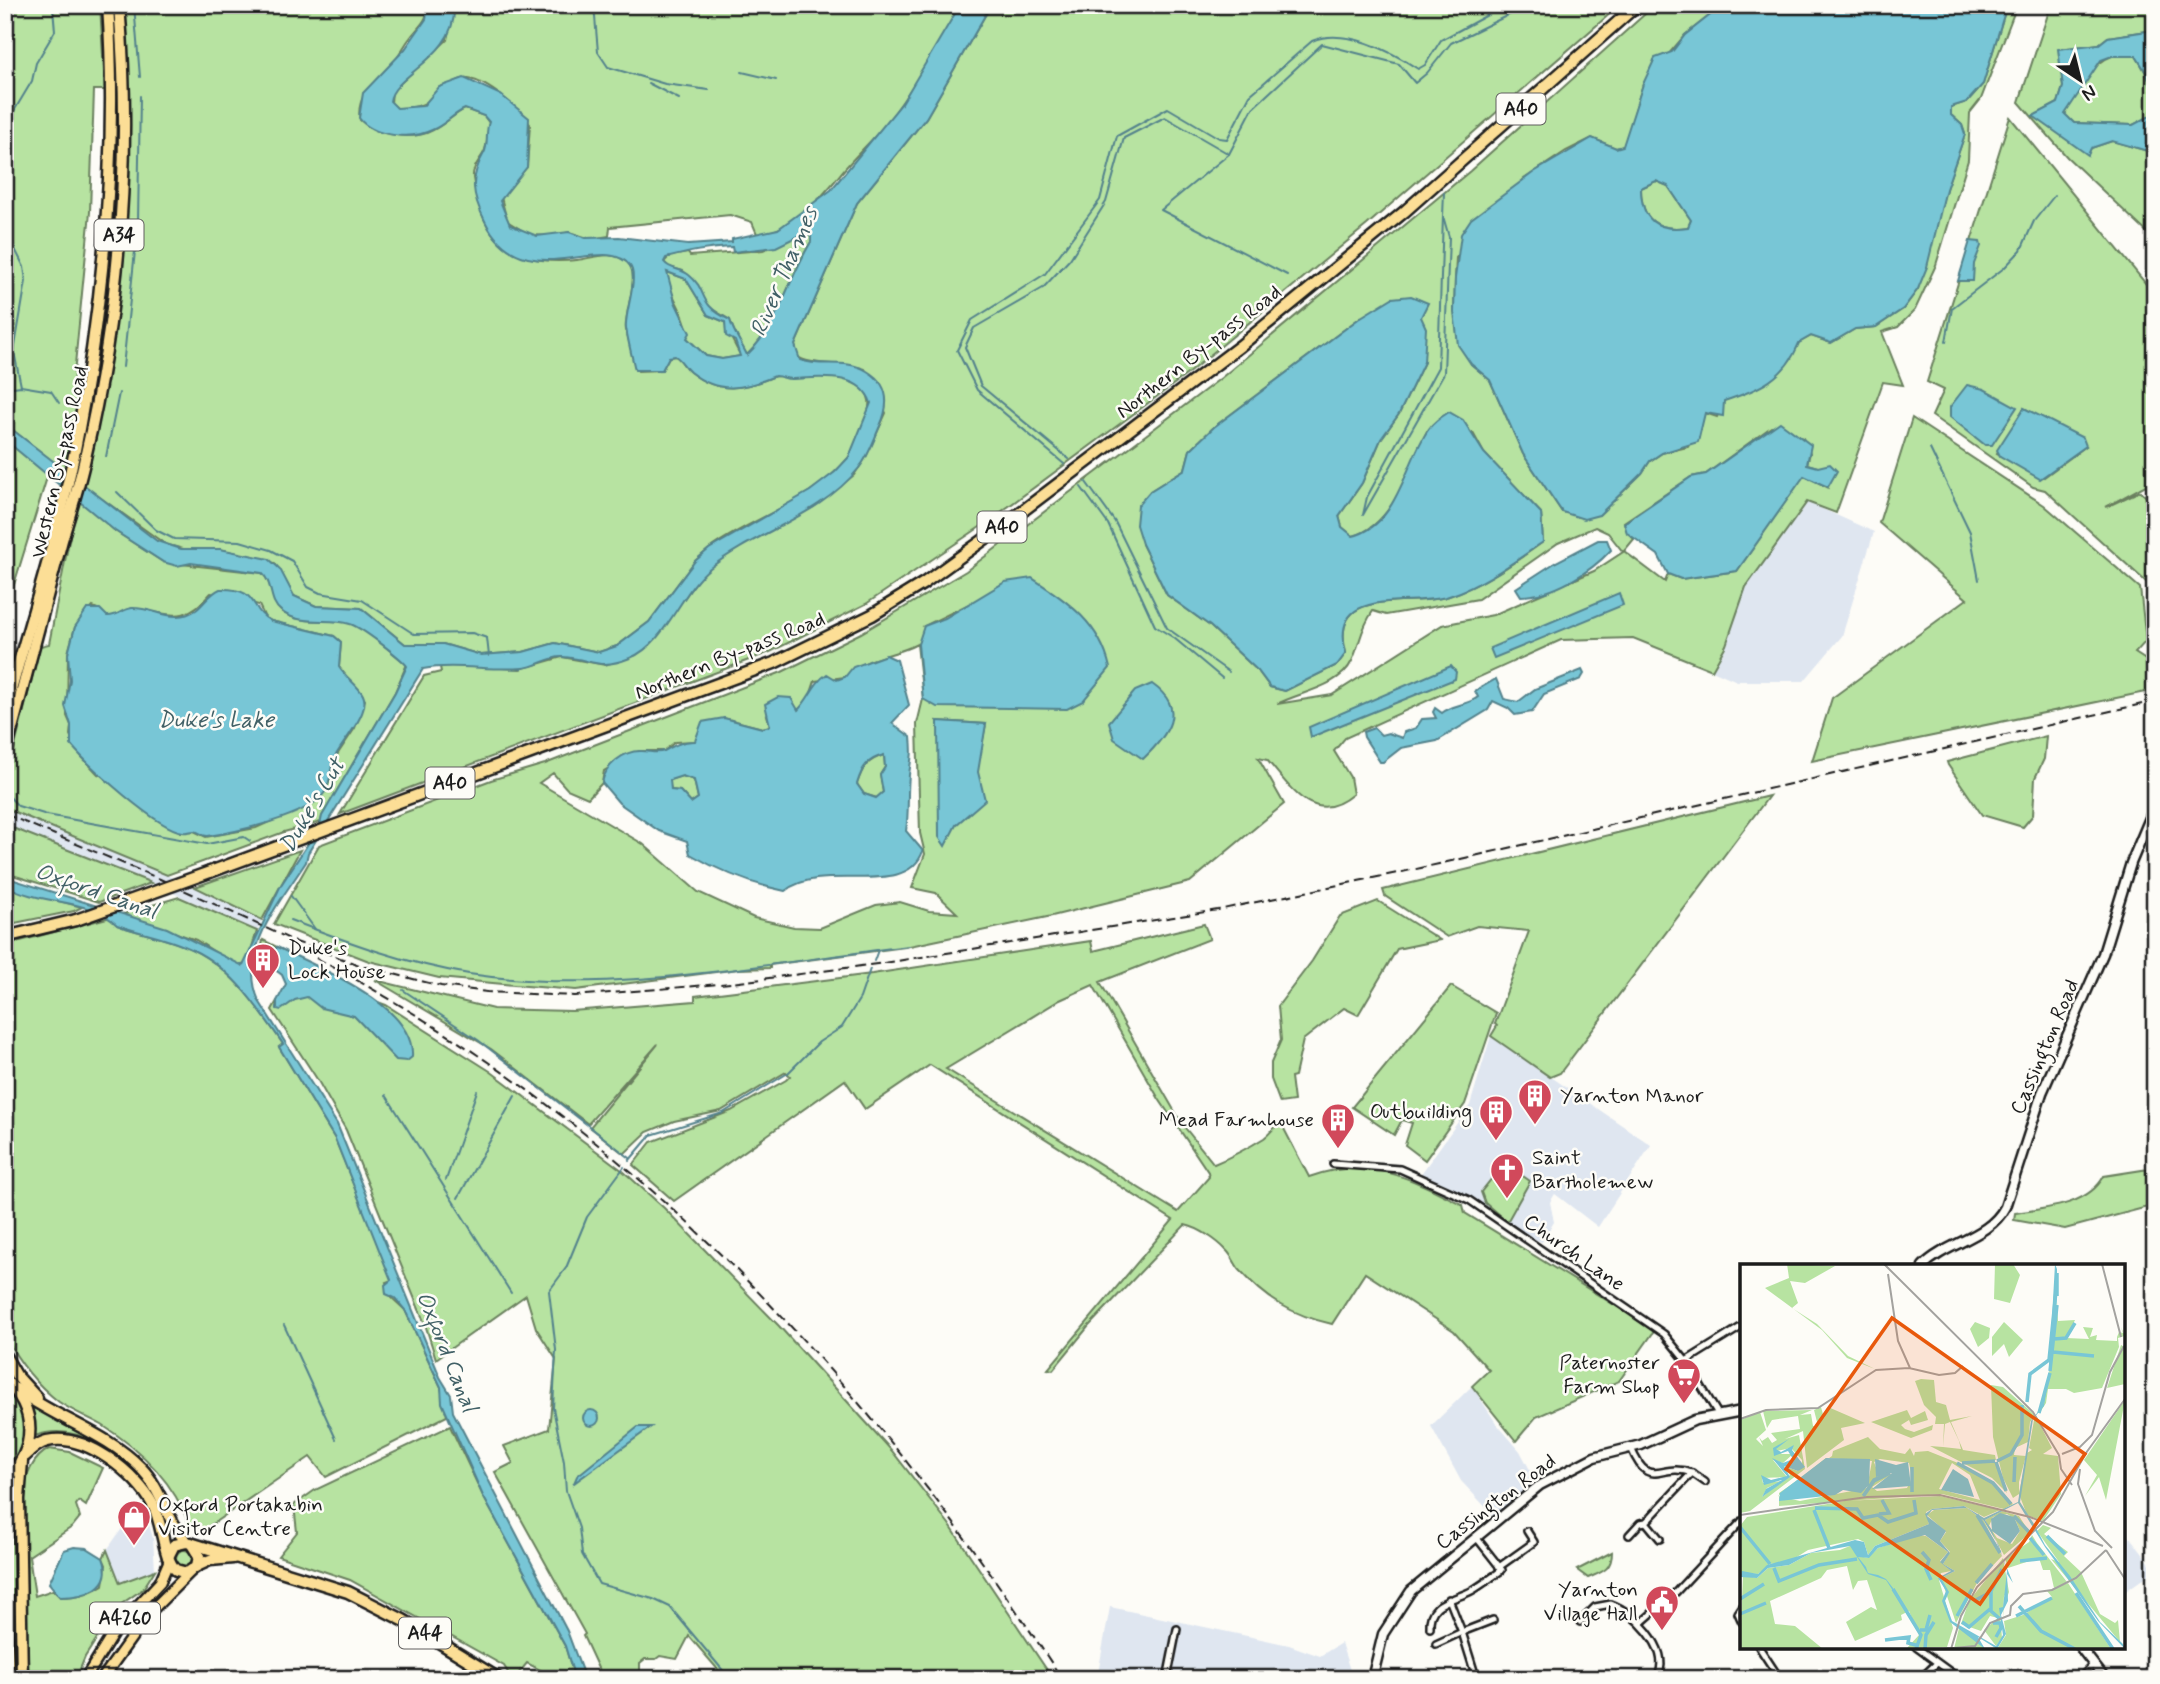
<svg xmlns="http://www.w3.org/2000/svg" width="2160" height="1684" viewBox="0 0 2160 1684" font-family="Mynerve,sans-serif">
	<rect width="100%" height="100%" fill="#fdfcf7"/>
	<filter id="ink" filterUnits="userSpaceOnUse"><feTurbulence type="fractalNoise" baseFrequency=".0143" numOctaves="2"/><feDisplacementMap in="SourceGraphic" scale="14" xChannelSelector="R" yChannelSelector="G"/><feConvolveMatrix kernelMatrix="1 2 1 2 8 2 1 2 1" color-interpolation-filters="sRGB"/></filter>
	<g filter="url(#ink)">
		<g fill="#dfe6f0">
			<path d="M1807 502 1874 532 1842 636 1804 681H1737L1712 670 1726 645 1746 587Z"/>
			<path d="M5 808 195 887 262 920 257 931 147 881 5 825Z"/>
			<path d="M1491 1036 1651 1145 1598 1227 1555 1194 1550 1202 1554 1222 1542 1242 1517 1233 1476 1204 1418 1178 1470 1105Z"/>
			<path d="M1472 1386 1496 1423 1520 1451 1537 1483 1494 1516 1461 1481 1431 1426Z"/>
			<path d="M132 1514 147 1518 153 1538 155 1570 120 1583 107 1550Z"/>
			<path d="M2123 1528 2155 1570 2123 1593Z"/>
			<path d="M1110 1607 1289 1645 1320 1656 1341 1643 1353 1679H1097Z"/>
		</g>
		<g fill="#b7e3a1" stroke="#6a805e" stroke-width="2" fill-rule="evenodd">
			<path d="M5 5H100L105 90H94L90 212 72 395 79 397 65 471 5 424Z"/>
			<path d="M122 5H428C429 20 418 27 410 38 403 47 399 57 391 66 376 82 355 95 360 120 377 136 413 141 433 130 445 124 454 114 465 109L484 116 489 123C488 132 488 146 483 154 479 161 472 168 473 178 482 240 510 267 577 260 594 258 612 249 628 263 641 275 623 315 626 330 630 344 632 358 638 371L662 370 669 357 675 356C682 360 684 367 690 372 719 395 744 389 775 376 799 378 831 372 854 383 874 392 871 408 864 424 859 435 856 448 848 458 812 502 754 516 709 549L695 561 649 622 617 646 599 652 555 643 523 652 481 655 443 644H405L361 608 316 606 294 596 275 563 220 549 187 550 165 544 84 486C120 320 138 176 122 5Z"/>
			<path d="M454 5H960C937 46 915 87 886 124 872 141 855 156 842 172 821 199 793 231 757 234L752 222 730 215 610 227 609 236 591 239 569 232 553 236 530 235 507 221 501 197 527 167 530 124C519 109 479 72 459 80 431 92 434 109 397 108L391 103 392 91 447 40Z"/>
			<path d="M991 5H1620L1367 225 1186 375 986 523 866 604 770 652 340 814 424 676 441 672 440 667 449 665 520 669 562 657 605 665 636 655 657 636 698 579 709 568 742 544 814 507 854 475 866 457 886 413 865 369C845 362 807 366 797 356L795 345 857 203 926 118Z"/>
			<path d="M1655 5H1723L1685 35 1643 84 1624 146 1616 148 1592 138 1566 151 1524 179 1456 258 1455 278 1454 312 1471 364 1490 380 1523 454 1562 512 1599 515 1642 473 1650 461 1662 453 1688 447 1705 413 1717 417 1723 401C1753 391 1788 375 1798 343L1811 336 1831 343 1855 329 1876 327 1903 309 1918 289 1946 189 1965 134 1962 125 1951 115V107L1967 102 1983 84 2007 5H2017L1981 99 1970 113 1968 160 1936 265 1915 310 1898 327 1882 332 1903 385 1883 382 1836 513 1807 502 1746 587 1726 645 1712 670 1633 638 1561 640 1345 738 1334 751 1350 777 1353 794C1314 827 1292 789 1267 760L1258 758 1284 804 1190 882 1052 916 905 947 770 965V968L739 969 576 990 514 985 439 978 369 961 274 924 319 845 491 780 545 764 782 672 861 633 966 571 1221 378 1470 171ZM1361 317 1424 362 1399 414 1381 439 1362 483 1339 516 1342 527 1353 536C1394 525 1410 466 1427 431L1473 433 1484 453 1541 513 1543 542C1514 563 1483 585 1449 596 1413 609 1328 583 1346 653L1337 665 1285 691 1270 687 1258 671 1210 626 1167 595 1142 544 1150 491 1185 469 1190 450 1214 427ZM1771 427 1803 438 1810 453 1807 464 1818 467 1827 487 1804 475 1737 571 1681 579 1668 574 1665 582 1624 551 1634 539 1627 532 1624 522 1691 477 1706 474ZM1595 527 1608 533 1623 552 1594 571 1493 615 1442 625 1332 695 1277 704C1300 692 1340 687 1352 661 1361 641 1360 630 1373 611L1386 615 1478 599 1558 543ZM973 602 1041 668 924 626ZM917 644 923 699 917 724 920 833 925 854 912 888 936 893 957 913 929 911 900 902 876 905 820 928 794 927 754 918 698 892 643 844 539 783 553 773 567 789 588 798 602 783 604 771 639 751H664L675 742 695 741 724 718 763 728 770 726 767 715 798 711 809 699 815 681 845 677C864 656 893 657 917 644ZM938 721 986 724 980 755Z"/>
			<path d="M2051 5H2155V26L2147 31 2108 37 2099 44 2059 49 2063 87 2058 103 2034 116 2088 154 2091 148 2112 141 2155 153V240L2067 157 2019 102Z"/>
			<path d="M2112 56H2136C2149 76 2157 93 2150 117L2133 125 2074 123 2065 115C2073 95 2091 63 2112 56Z"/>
			<path d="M2010 117 2155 295V480L2106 507 2140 491 2155 505V590L2045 490 2033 487 1932 416 1944 390 1927 382ZM2024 408 2086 446 2044 477 1997 453Z"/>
			<path d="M1656 181 1668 186 1691 220 1688 227C1657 232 1641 220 1641 188Z"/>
			<path d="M802 234 811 236V242C788 279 780 323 747 355 743 349 733 330 730 320L707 306 697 284 683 271 669 267 664 262 670 256 688 253 690 256 763 250Z"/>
			<path d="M667 272 686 279 708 315 725 322C727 331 736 348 741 356L722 359 706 356 687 338C690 316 665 291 667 272Z"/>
			<path d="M1912 418 2044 505 2140 588 2146 641 2135 653 2155 666V690L1812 761 1832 698 1967 599 1879 523Z"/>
			<path d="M5 440 48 474 5 614Z"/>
			<path d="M80 500 115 531 163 562 262 573C275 585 269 605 285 614 305 625 329 618 349 623 368 628 390 653 407 664L395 692 322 816 321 822 284 832 167 875 5 808V770L10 752 14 750 40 646 49 644 72 525ZM211 593 259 605 265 618 271 621 334 636 341 642 339 667 365 700 355 728 333 761 330 781 318 800 256 828 206 837 194 831 181 832 153 817 108 777 98 774 81 756 70 735 71 725 67 716 68 653 75 627 93 607C100 609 100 613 106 616 114 620 120 611 127 611 166 607 179 631 211 593Z"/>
			<path d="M2046 736 2044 759 2035 778 2033 815 2023 827 1982 815 1948 765 1947 762Z"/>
			<path d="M884 755 885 767 880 775 883 792 877 798 864 794 857 784C862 768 867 760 884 755Z"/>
			<path d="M682 776 694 780 698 798 691 803 680 791 671 790 669 780Z"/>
			<path d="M1769 796 1560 1073 1550 1077 1491 1036 1497 1026 1495 1024 1529 931 1477 926 1447 937 1385 896 1383 890Z"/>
			<path d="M5 825 147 881 151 883 99 902 6 873Z"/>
			<path d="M300 850 262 920 195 887Z"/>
			<path d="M5 885 9 888 82 907 74 911 5 925Z"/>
			<path d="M179 897 257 931 247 963 238 967 196 940 122 914Z"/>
			<path d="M1378 901 1440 940 1397 949 1358 1015 1344 1008 1303 1040 1295 1076 1291 1077 1294 1101 1280 1103 1271 1079V1063L1281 1040 1278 1006 1312 961 1340 916Z"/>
			<path d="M111 917 117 925C139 933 163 937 185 946 230 965 257 1005 283 1044L279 1047 335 1139 392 1280 386 1282 392 1298 405 1310 441 1387 447 1416 326 1477 310 1457 205 1529 189 1524C173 1481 140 1449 102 1425 88 1417 72 1411 59 1402 37 1385 18 1361 5 1336V945Z"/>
			<path d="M1204 924 1210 939 1100 982 1182 1124 1214 1164C1233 1156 1248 1148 1264 1138 1271 1133 1274 1126 1281 1123L1309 1177C1368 1156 1409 1177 1463 1205L1465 1213 1655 1330 1619 1381 1536 1417 1516 1441 1472 1386 1489 1370 1454 1331 1365 1273 1332 1324C1292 1315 1267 1300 1239 1269 1235 1264 1232 1256 1227 1251 1217 1240 1199 1228 1185 1225L1088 1327 1053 1370 1048 1369 1173 1220 930 1065 865 1109 845 1080 674 1201 633 1165 651 1142 731 1111 786 1080 790 1076 786 1072 721 1111 674 1121 647 1132 624 1154 590 1127 658 1044 588 1124 491 1049 375 980 493 1009 572 1011 695 1001V996L872 974 1091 941 1093 951ZM1093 985 1159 1099 1208 1172 1209 1177 1178 1212 946 1069 1060 1000Z"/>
			<path d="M263 940 277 947 272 952 270 966H258Z"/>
			<path d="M308 977 386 1005 490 1071 623 1171 664 1208 779 1326 892 1451 949 1524 1053 1679H1005L1002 1674 987 1679H726L689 1636 677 1659 660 1656 656 1659H645L640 1663V1679H603L583 1636 585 1634 495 1472 513 1463 504 1446 549 1429 556 1359 536 1328 526 1295 436 1359 425 1324 346 1130 317 1079 272 1010 277 1001Z"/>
			<path d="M1451 986 1496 1013 1465 1104 1425 1160 1405 1145 1412 1123 1402 1120 1394 1135 1352 1107Z"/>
			<path d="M1504 1163 1530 1181 1507 1222 1485 1203 1481 1192Z"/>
			<path d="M2155 1168V1205L2065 1229 2014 1220 2015 1213C2046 1208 2088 1206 2104 1176Z"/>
			<path d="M5 1383C28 1415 35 1439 5 1471Z"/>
			<path d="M31 1404C97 1448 137 1447 171 1528L167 1530C151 1482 92 1415 35 1436Z"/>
			<path d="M450 1426 483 1496 565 1646 575 1679 544 1678 546 1673 527 1663 518 1674 528 1679H512L504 1666 350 1580 278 1556 297 1532 294 1505 315 1490Z"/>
			<path d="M49 1449 70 1452 103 1468 86 1506 79 1501 76 1505 80 1517 72 1527 29 1556 35 1596 53 1590 60 1597C77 1597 89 1594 103 1585L106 1565 103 1558 107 1550 120 1583 155 1570 143 1589 117 1607 85 1657 76 1679H28C30 1619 18 1551 24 1494 25 1476 33 1457 49 1449Z"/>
			<path d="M16 1486 19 1640H16L5 1562V1490Z"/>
			<circle cx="184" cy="1558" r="8"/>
			<path d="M1612 1552C1612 1570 1602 1572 1588 1578L1577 1570Z"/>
		</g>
		<g fill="#78c6d6" stroke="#53828c" stroke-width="2" fill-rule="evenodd">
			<path d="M428 5H454C458 57 393 74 390 101L397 108 423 106 439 87 464 78 501 95 529 118 527 167 500 201 510 225 537 236 569 232 586 238 619 237 688 245 732 242V239L778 229 831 190 902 103 960 5H991L926 118 857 203 795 345 800 360C822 368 845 358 867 371 889 384 890 404 880 426 874 439 869 456 859 468 821 516 757 531 710 568 680 592 667 643 630 658 597 671 593 659 563 657 549 656 537 667 523 668 489 671 456 663 423 669L308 853 306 862C280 902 237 951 259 1001L337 1124 440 1377 451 1395 453 1412 567 1631 585 1679H575L565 1646 483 1496 442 1403 441 1387 405 1310 395 1298 386 1294 385 1285 391 1280 335 1139 279 1047 283 1044C257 1006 230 964 184 946 163 937 139 933 117 925 88 897 41 906 5 885V877L167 928 243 966 281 885 320 825 322 816 395 692 407 666C401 658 361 627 350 624 328 617 301 627 281 611 268 601 274 584 262 573L191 563 177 566 163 562 115 531 5 440V424L157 541 181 549H220L269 559 280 569 294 596 316 606 361 608 405 644H443L481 655 523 652 555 643 599 652 617 646 649 622 695 561 709 549 810 491 835 472 849 457 871 403C860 371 818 378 791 379 785 379 781 376 775 376 744 389 719 395 690 372 684 367 682 360 675 356L669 357 662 370H635C632 357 628 341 626 328 624 315 639 277 630 266 605 231 523 298 485 221 472 195 469 179 484 153 489 144 485 132 489 122L484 116 465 109C453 114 445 125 432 130 412 140 373 137 359 118L363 93 405 49 426 19ZM802 234 811 236V242C788 279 780 323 747 355 743 346 733 332 730 320 695 303 710 292 689 275 681 268 670 270 664 262L666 258C689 252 707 248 732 247L733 252 776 247ZM667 272 686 279 708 315 725 322 726 336 735 341 740 356 722 359 706 356 687 338 690 333 675 302Z"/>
			<path d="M2007 5 1983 84 1967 102 1951 107V115L1962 125 1965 134 1946 189 1927 267 1918 289 1903 309 1876 327 1855 329 1831 343 1811 336 1799 343C1785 379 1758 390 1724 401L1723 416 1705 413 1698 442 1662 453 1650 461 1642 473 1599 515 1584 519 1562 512 1523 454 1490 380 1471 364 1458 345 1454 312 1455 278 1461 234 1471 219 1534 172 1592 138 1616 148 1623 146 1643 84 1655 58 1672 52 1685 35 1723 5ZM1656 181 1668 186 1691 220 1688 227C1657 232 1641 220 1641 188Z"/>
			<path d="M2155 26V99L2147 74 2136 56H2112L2101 60 2065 114 2074 123 2133 125 2150 116 2155 101V153L2112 141 2091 148 2088 155 2033 116 2058 103 2063 87 2058 49 2099 44 2108 37 2147 31Z"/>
			<path d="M1970 241 1980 242 1981 246 1974 264 1973 281H1958Z"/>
			<path d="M1411 296 1428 303 1421 317 1426 328 1424 362 1399 414 1381 439 1362 483 1339 516 1342 527 1353 536C1398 525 1405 463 1428 430 1433 422 1441 417 1449 412L1463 420 1484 453 1541 513 1543 542C1514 562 1483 585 1449 596 1413 609 1328 583 1346 653L1337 665 1285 691 1270 687 1258 671 1210 626 1167 595 1142 544 1136 525 1138 505 1150 491 1185 469 1190 450 1214 427 1361 317 1392 298Z"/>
			<path d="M1967 385 1984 389 2017 407 1992 445H1985L1950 417V407Z"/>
			<path d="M2024 408 2083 438 2086 446 2040 479 2000 456 1997 450Z"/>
			<path d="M1780 422 1811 445 1807 464 1818 467 1830 464 1837 471 1828 487 1804 476 1737 571 1681 579 1668 574 1658 555 1627 533 1624 523 1691 477 1706 474Z"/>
			<path d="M1598 540H1607L1611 550C1590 573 1552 596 1521 596L1516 588 1556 562Z"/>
			<path d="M1032 578C1068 602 1100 623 1110 668L1083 701 1067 709 937 707 923 699 918 644 924 626 945 618 1005 582Z"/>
			<path d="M220 589C261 588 248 610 271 621L334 636 341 642 339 667C345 677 358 685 363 695 372 713 338 746 333 761 330 771 331 782 325 792 309 817 235 832 208 836 203 837 199 831 194 831 190 831 186 833 183 832 157 829 89 766 71 745V725L65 706 70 680 68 654 75 627 87 609H100L107 616C117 617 122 609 132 608 154 607 174 625 196 610 205 603 209 594 220 589Z"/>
			<path d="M1619 593 1623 605 1494 658 1490 648Z"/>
			<path d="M886 655 897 660 909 705 892 723 911 737C913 756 911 758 909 775 907 794 909 812 906 831L923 851C906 900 824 860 785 891 750 884 721 872 690 854L687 841 659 831 619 803 602 783C605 766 623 750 642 751 650 751 657 754 664 751 678 744 678 742 695 741L702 722 724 718 762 728 770 726 765 704 778 697 791 698 798 710C810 698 813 683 827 674L837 680 845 677 853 667ZM884 755 885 767 880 775 883 792 876 798 864 794 857 784C862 768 867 759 884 755ZM682 776 694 780 698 798 691 803 680 791 671 790 670 780Z"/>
			<path d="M1451 666 1456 672 1455 679 1311 737 1309 727Z"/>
			<path d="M1582 670 1584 674 1581 679 1544 694 1532 712 1515 715 1508 708 1493 701 1488 710 1437 741 1401 748 1383 762H1380L1364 737 1363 732 1374 728 1381 735 1388 733 1402 738 1404 732 1416 728 1422 719 1436 718 1433 712 1435 708 1442 713C1453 704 1469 705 1478 697L1475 691 1496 679 1504 699 1518 702 1535 689Z"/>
			<path d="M1152 684C1188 709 1168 735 1143 759L1114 739 1109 722 1135 691Z"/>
			<path d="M938 721 986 724 978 772 985 800 956 825 945 846 939 837Z"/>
			<path d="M277 947C317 967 416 1005 412 1057L407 1061 396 1060 354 1016 321 1008 307 997 295 1000 281 1010 277 1009V1001L286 984 282 975 270 966 272 952Z"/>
			<circle cx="591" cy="1418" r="8"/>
			<path d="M638 1427H651L574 1483 577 1476Z"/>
			<path d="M74 1547 87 1548 103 1558C115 1588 85 1597 60 1597L49 1583 64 1550Z"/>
		</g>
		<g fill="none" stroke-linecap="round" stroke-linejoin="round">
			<g stroke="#53828c" stroke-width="2">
				<path d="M134 5 140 77"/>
				<path d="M594 5 598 52 608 67 665 84 709 90"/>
				<path d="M742 72 776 80"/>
				<path d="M648 83 679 99"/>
				<path d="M5 126 32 81 36 63 55 31 53 8 56 5"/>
				<path d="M1229 154 1161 210 1287 275"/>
				<path d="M5 206 10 219 12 243 24 267 26 281 14 352 21 386"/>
				<path d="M1443 216 1449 237 1444 373 1363 515 1367 497 1438 367 1443 216 1444 193"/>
				<path d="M1946 342 1952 308 2004 268 2021 250 2034 221 2054 196"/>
				<path d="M123 367 138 222 140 96"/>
				<path d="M5 388 21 386 51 391 59 403"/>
				<path d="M1930 449 1970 532 1979 580"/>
				<path d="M106 457 119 393"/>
				<path d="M1069 459 981 386 965 347 974 328 1043 288 1070 259 1106 202 1124 138 1165 117 1229 154 1253 108 1322 44 1399 64 1415 83 1427 73 1451 43 1529 5"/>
				<path d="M1064 464 977 390 957 350 972 320 1045 274 1100 200 1117 136 1168 108 1219 138 1227 139 1250 95 1312 41C1344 27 1391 51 1418 69L1425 65 1441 40 1506 5"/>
				<path d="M1086 482 1115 522 1167 628 1229 672"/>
				<path d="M1081 487 1108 524 1155 626 1174 638 1222 678"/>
				<path d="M117 492 156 530 174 539 240 541 271 550 292 561 308 587 320 593 362 600 414 634 472 633 487 638 489 656"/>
				<path d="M5 792 18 806 47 815 207 844 244 837 250 841"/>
				<path d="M291 896 315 929"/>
				<path d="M290 920C348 942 407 964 469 974 611 996 767 963 909 946"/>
				<path d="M874 961 878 950"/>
				<path d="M403 990 478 1040 630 1158"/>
				<path d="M386 1095 511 1293"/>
				<path d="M629 1161 651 1135 723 1113 788 1073 819 1042 842 1027 860 998 870 969"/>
				<path d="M624 1167 587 1217 566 1268 549 1291 556 1350 553 1408 564 1462 566 1491 579 1528 582 1554 599 1584 653 1599 670 1607 730 1679"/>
				<path d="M446 1180 477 1091"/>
				<path d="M458 1198 515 1096"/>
				<path d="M284 1325 336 1439"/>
			</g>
			<g stroke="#1c1c1c" stroke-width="10">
				<g id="street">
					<path d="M1333 1164 1400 1169 1469 1200 1664 1334 1686 1361 1718 1414"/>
					<path d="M1686 1361 1741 1327"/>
					<path d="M1692 1473 1705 1482"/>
					<path d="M1646 1522 1660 1539"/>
					<path d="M1629 1535 1640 1523 1646 1522 1692 1473C1659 1461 1650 1493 1631 1448"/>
					<path d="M1499 1567 1534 1542 1527 1531"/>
					<path d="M1742 1607 1738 1613 1742 1622"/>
					<path d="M1580 1622 1595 1607 1611 1604C1634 1612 1669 1647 1659 1674L1653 1679"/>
					<path d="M1642 1622 1676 1592 1742 1521"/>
					<path d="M1430 1628C1428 1600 1454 1601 1473 1590 1483 1584 1492 1577 1502 1570L1476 1537"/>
					<path d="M1436 1644 1462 1632 1449 1599"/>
					<path d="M1759 1647 1780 1679"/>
					<path d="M1916 1647 1960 1679"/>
					<path d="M1475 1674 1462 1632 1493 1620"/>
					<path d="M1167 1679 1177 1629"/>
					<path d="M1459 1679 1475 1674 1506 1679"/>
					<path d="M1920 1679 1937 1663"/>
					<path d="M2079 1679 2093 1665"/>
				</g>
			</g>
			<g stroke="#1c1c1c" stroke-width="13">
				<g id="secondary">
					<path d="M1923 1266C1947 1242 1989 1238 2005 1207L2042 1093 2103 954 2131 863 2155 806"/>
					<path d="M2080 1647 2105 1679"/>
					<path d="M1372 1679 1383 1634 1411 1591 1540 1485 1594 1457 1641 1445 1695 1420 1742 1411"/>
				</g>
			</g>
			<g stroke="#1c1c1c" stroke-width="14">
				<g id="primary">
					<path d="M85 1679 116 1629 160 1582 169 1561"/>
					<path d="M102 1679 149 1613 191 1571"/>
				</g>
			</g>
			<g stroke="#1c1c1c" stroke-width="15">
				<g id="highway">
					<path d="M5 712C28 627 56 542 74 455 103 307 118 156 108 5"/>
					<path d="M5 755C24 683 43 611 62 540 70 513 79 486 85 458 119 311 132 156 119 5"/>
					<path d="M210 872 774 663 872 615 924 583 1000 528 1240 346 1404 212 1637 5"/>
					<path d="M5 937 76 920"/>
					<path d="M5 1356 16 1375 37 1398"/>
					<path d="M5 1380C37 1408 38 1451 5 1479"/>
					<path d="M16 1389C55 1418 107 1433 141 1468 162 1489 166 1521 187 1542"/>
					<path d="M25 1456C31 1450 38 1443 47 1441 85 1432 137 1474 153 1505 163 1523 163 1559 176 1570L187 1573 197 1566 199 1556 191 1543"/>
					<path d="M168 1557 174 1545 187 1542 348 1592 403 1620 499 1679"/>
					<path d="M197 1566 210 1560 233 1558"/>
					<path d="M5 1613 9 1679"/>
					<path d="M22 1679 19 1499 22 1461"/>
				</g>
			</g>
			<use href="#street" stroke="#fdfcf7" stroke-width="5"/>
			<use href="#secondary" stroke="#fdfcf7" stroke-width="8"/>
			<use href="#primary" stroke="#fcde96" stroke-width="9"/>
			<use href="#highway" stroke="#fcde96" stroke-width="10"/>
			<g stroke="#1c1c1c" stroke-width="2" stroke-dasharray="10 5" stroke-linecap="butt">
				<path d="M5 814 160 879 296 942 362 966 441 986 487 992 575 996 731 983 884 963 1218 910 1421 868 2155 701"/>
				<path d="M316 958C636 1126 867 1380 1062 1679"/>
			</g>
			<g stroke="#1c1c1c" stroke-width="15" stroke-linecap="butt">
				<path id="highway-bridge" d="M76 920 210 872"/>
			</g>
			<use href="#highway-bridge" stroke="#fcde96" stroke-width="10"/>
		</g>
	</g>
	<defs>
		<g id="building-pin" transform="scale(1.75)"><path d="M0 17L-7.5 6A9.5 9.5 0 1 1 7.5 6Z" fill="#d1495b" stroke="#fdfcf7"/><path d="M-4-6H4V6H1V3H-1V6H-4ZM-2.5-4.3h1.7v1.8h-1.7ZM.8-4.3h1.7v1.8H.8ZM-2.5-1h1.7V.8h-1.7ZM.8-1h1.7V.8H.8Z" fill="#fff"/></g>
		<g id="church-pin" transform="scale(1.75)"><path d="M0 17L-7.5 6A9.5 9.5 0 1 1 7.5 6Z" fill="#d1495b" stroke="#fdfcf7"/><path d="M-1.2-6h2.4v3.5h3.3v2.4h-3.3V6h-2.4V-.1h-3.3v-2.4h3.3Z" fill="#fff"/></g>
		<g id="supermarket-pin" transform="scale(1.75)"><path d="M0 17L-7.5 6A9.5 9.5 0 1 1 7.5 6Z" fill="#d1495b" stroke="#fdfcf7"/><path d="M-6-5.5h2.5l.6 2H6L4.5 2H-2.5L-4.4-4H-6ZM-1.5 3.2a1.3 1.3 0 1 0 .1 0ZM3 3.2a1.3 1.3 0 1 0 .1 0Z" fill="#fff"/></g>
		<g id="shop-pin" transform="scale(1.75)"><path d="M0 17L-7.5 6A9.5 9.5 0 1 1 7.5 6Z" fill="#d1495b" stroke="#fdfcf7"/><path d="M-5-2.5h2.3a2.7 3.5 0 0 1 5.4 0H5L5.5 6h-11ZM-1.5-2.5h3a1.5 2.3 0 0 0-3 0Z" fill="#fff"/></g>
		<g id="civic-pin" transform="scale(1.75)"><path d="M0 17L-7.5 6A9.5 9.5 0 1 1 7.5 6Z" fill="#d1495b" stroke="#fdfcf7"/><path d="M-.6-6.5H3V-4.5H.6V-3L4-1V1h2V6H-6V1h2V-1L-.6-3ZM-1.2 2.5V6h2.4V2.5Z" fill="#fff"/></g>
	</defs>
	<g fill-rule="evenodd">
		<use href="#building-pin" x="263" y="960"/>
		<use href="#building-pin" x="1535" y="1096"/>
		<use href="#building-pin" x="1496" y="1112"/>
		<use href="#building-pin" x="1338" y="1120"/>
		<use href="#church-pin" x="1507" y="1170"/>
		<use href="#supermarket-pin" x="1684" y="1375"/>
		<use href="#shop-pin" x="134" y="1517"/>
		<use href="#civic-pin" x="1662" y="1602"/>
	</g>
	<g text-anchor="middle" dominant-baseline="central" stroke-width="5" stroke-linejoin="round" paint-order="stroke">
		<g fill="#fdfcf7" stroke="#605f5e" stroke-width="2">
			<rect x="1496.5" y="93.5" width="49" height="31" rx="5"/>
			<rect x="94.5" y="219.5" width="49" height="31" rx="5"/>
			<rect x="977.5" y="511.5" width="49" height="31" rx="5"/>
			<rect x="425.5" y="767.5" width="49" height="31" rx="5"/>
			<rect x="90" y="1602.5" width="70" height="31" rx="5"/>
			<rect x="399" y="1617.5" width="52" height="31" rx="5"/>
		</g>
		<g font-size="19" font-weight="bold" fill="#1c1c1c">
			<text x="1521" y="109">A40</text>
			<text x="119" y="235">A34</text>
			<text x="1002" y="527">A40</text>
			<text x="450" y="783">A40</text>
			<text x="125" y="1618">A4260</text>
			<text x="425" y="1633">A44</text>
		</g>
		<g font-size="21" fill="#1c1c1c" stroke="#fdfcf7">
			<text transform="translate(1199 352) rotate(-38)">Northern By-pass Road</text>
			<text transform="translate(60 462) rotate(-77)">Western By-pass Road</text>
			<text transform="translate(730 656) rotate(-22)">Northern By-pass Road</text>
			<text transform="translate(2045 1047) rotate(-67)">Cassington Road</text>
			<text transform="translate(1574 1253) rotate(35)">Church Lane</text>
			<text transform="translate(1496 1502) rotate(-37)">Cassington Road</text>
		</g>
		<g font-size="21" fill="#1c1c1c" stroke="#fdfcf7" text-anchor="start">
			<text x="288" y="948">Duke's<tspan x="288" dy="24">Lock House</tspan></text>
			<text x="1560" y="1096">Yarnton Manor</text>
			<text x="1472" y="1112" text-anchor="end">Outbuilding</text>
			<text x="1314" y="1120" text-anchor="end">Mead Farmhouse</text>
			<text x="1532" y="1158">Saint<tspan x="1532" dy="24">Bartholemew</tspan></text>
			<text x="1660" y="1363" text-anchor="end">Paternoster<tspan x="1660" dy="24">Farm Shop</tspan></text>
			<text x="158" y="1505">Oxford Portakabin<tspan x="158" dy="24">Visitor Centre</tspan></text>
			<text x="1638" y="1590" text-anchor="end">Yarnton<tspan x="1638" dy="24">Village Hall</tspan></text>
		</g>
		<g font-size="23" font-style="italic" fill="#416066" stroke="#fdfcf7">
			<text transform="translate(785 272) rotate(-67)">River Thames</text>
			<text x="216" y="721">Duke's Lake</text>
			<text transform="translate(313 806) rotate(-59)">Duke's Cut</text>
			<text transform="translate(96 892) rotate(19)">Oxford Canal</text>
			<text transform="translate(446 1352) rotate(68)">Oxford Canal</text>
		</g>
	</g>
	<g transform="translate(1740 1264)">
		<rect width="385" height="385" fill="#fdfcf7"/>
		<path d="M47 0 95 2 65 19 50 17 58 39 52 44 77 60 108 92 135 105 107 94 82 66 25 24 49 14ZM255 0H273L280 11 270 39 254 35ZM317 37 318 57 335 56 326 74 349 75 343 63 353 64 350 73 357 71 356 76 377 77V73L379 68 383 69 381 63 385 72 378 74 379 83 362 124 334 129 326 125H308L306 139 299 150 309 110ZM235 58 250 64 249 74 238 83 230 65ZM264 58 283 76 269 93 264 80 252 92V73ZM381 81 385 83V120L367 124ZM181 115 194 116 196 138 206 141 210 156 232 152 211 158 223 186 255 191 256 196 249 197 256 198 267 229 252 214 190 182 203 183 204 160H195L196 153 184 141 175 117ZM210 158 219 177 221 185 203 183 205 160ZM251 121 263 123 295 151 290 158 288 178 275 184 274 191 286 192 279 218V229L287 189 292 186 289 184 295 151 312 184 303 190 318 192 321 230 327 221 303 257 287 251 279 230 273 234 263 214 253 173ZM385 136 366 236 359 213 345 232 357 211 344 196ZM81 143 84 154 88 143 125 159 101 164 104 176 67 204 63 167 45 175 59 171 65 205 10 247 0 249V156L20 148 26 166 16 175 23 182 19 173 22 177 28 173 32 179 37 176 31 169 60 165 58 152 32 156 27 164 23 147 72 146 60 151 71 150 73 162H78L74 146ZM51 184 62 196V202L58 207 44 202 50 211 22 233 27 224 42 217 23 219 22 214 47 213 33 196 43 199 53 190H42L37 187ZM167 146 171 154 185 147 188 156 171 161 169 156 161 161 165 165 174 168 193 161 192 166 171 174 131 158ZM128 173 140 185 165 190 170 184 174 192 175 188 188 187 218 199 250 216 273 240 264 245 202 230 39 242V229L92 192 93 187ZM86 194 132 197 127 224 60 237 38 232ZM140 195 169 199 172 214 167 224 137 227 132 223 152 210 139 212 134 198ZM212 199 230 211 240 236 199 225ZM200 232 260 246 244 253 224 242 192 245 186 248 189 260 135 282 128 291 124 278 118 275 68 286 49 298 30 300 18 310 0 309V262L7 253 106 237ZM227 244 244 257 262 292 238 317 216 359 201 314 215 307 203 300 210 288 200 277 206 268 187 251 194 246ZM262 247 279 252 290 269 264 291 245 256ZM267 250 275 255 280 267 272 280 257 274 249 262 253 253ZM303 261 311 264 304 270 328 288 324 292 341 308 360 350 375 359 378 356 380 378 311 295 319 298 297 267ZM177 271 186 272 208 288 200 297 211 307 201 309 199 316 213 364 207 383 167 384 179 371 169 347 161 351 162 356 115 377 106 358 131 343 137 346 127 316 118 317 113 326 107 302 87 306 81 314 30 337 35 360 55 362 83 385H0L3 311 17 314 28 304 49 301 71 289 100 286 117 279 122 282 119 292 128 294 138 284ZM292 271 297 279 327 318 314 324 310 306H303L299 294 268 304 265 295 289 278ZM263 294 269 328 264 342 265 331 264 332 263 354V344L260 349 262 374 256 382 244 366 258 354 250 352 241 367 221 360 229 337ZM328 319 371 385H257L266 371 264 357 283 351 312 333 307 327ZM219 364 238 377 245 385H214Z" fill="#b7e3a1" fill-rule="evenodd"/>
		<path d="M315 0 317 5V33L309 110 304 142 293 155 280 238 294 260 305 281 330 312 360 358 383 380 385 385 358 357 305 283 278 239 245 256 252 266 251 255 260 249 274 253 280 267 270 280 252 267 273 319 267 310 268 337 261 351 266 370 257 385 238 373 245 385 210 358 202 337 206 327 198 314 211 307 200 298 208 288 185 271 138 284 129 294 118 293 126 303 128 309 138 311 146 315 153 324 155 330 146 316 128 310 110 282 71 289 49 301 28 304 17 314 0 313 2 307 18 310 27 301 115 276 124 278 128 291 135 282 189 260 185 250 192 245 224 242 244 254 278 238 291 157 303 141 309 107ZM227 244 244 257 259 282 267 307 263 343 259 344 263 371 256 382 212 357 205 337 209 328 201 314 215 307 203 300 210 289 200 277 206 267 187 252 192 246ZM49 175 36 185 41 188 54 181 52 186 65 203 58 207 44 202 50 213 22 233 26 225 42 216 24 221 21 211 31 216 47 212 32 194 43 199 53 195 48 187 34 192 33 184ZM86 194 130 195 129 221 121 229 103 226 95 231 39 237 40 229ZM135 195 156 201 168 198 171 222 132 225 152 209 136 213ZM213 205 228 215 234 233 201 226Z" fill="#78c6d6" fill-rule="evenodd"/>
		<path fill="none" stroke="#78c6d6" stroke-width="3.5" d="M317 32V9M314 75 326 74 335 59M313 88 354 92M310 107 317 41M287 138 290 110 309 96 316 27M299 149 310 109M257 197 271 190 282 171V141M256 198 266 227M217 199 253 219 271 240M222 199 255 197M172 203V228M274 218 275 193M123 232 124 231 134 217 150 209 134 216 124 231M75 244 117 245 123 254 138 251 148 258 176 249 174 236M74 246 89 284M139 250 149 249 142 236M237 251 260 289M274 252 289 268M0 263 30 300M307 272 325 290M290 274 304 291M182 288 189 296 186 305 191 316M280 297 307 294M34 304 39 317 79 301 117 295M236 319 252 300M153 325 181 371 176 385M251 327 262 305M336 329 373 385M0 335 24 320M234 337 251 328V347L260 355M279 342 301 367 335 385M0 350 26 339M217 352 232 325M276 352 312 334M222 358 229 363 250 345M253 359H260L261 364 256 373M180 366H186L190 351M145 376 169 373 168 379 179 382M185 385 186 371 194 358"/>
		<path fill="none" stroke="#a3a29f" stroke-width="2" d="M144 0 293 148 319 191M362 0 381 73M148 10 158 77 170 104M0 155 26 146 78 144 136 106 169 104 199 111 215 109 223 102M322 190 340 183 352 171 370 108 384 82M319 191 321 205 332 221M340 205 338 220 355 267 372 284M0 251 127 233 200 231 290 253 363 282M366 286 385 315M203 385 235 382 250 359 270 351 271 342 283 330 312 326 336 314 366 286M211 385 221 352 237 323 313 248 346 189 385 135"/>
		<path fill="#e8590c" fill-opacity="0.15" stroke="#e8590c" stroke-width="3.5" d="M152 54 345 190 240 340 46 205Z"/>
		<rect width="385" height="385" fill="none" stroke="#1c1c1c" stroke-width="3.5"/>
	</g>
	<rect width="2160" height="1684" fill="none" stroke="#fdfcf7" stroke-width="28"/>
	<rect x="14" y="14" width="2132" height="1656" fill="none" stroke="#1c1c1c" stroke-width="2.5" filter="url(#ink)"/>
	<g transform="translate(2080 80) rotate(145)" stroke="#fdfcf7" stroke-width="5" paint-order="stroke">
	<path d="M0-5L12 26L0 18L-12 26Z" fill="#1c1c1c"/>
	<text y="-10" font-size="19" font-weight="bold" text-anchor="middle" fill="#1c1c1c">N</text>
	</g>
</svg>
